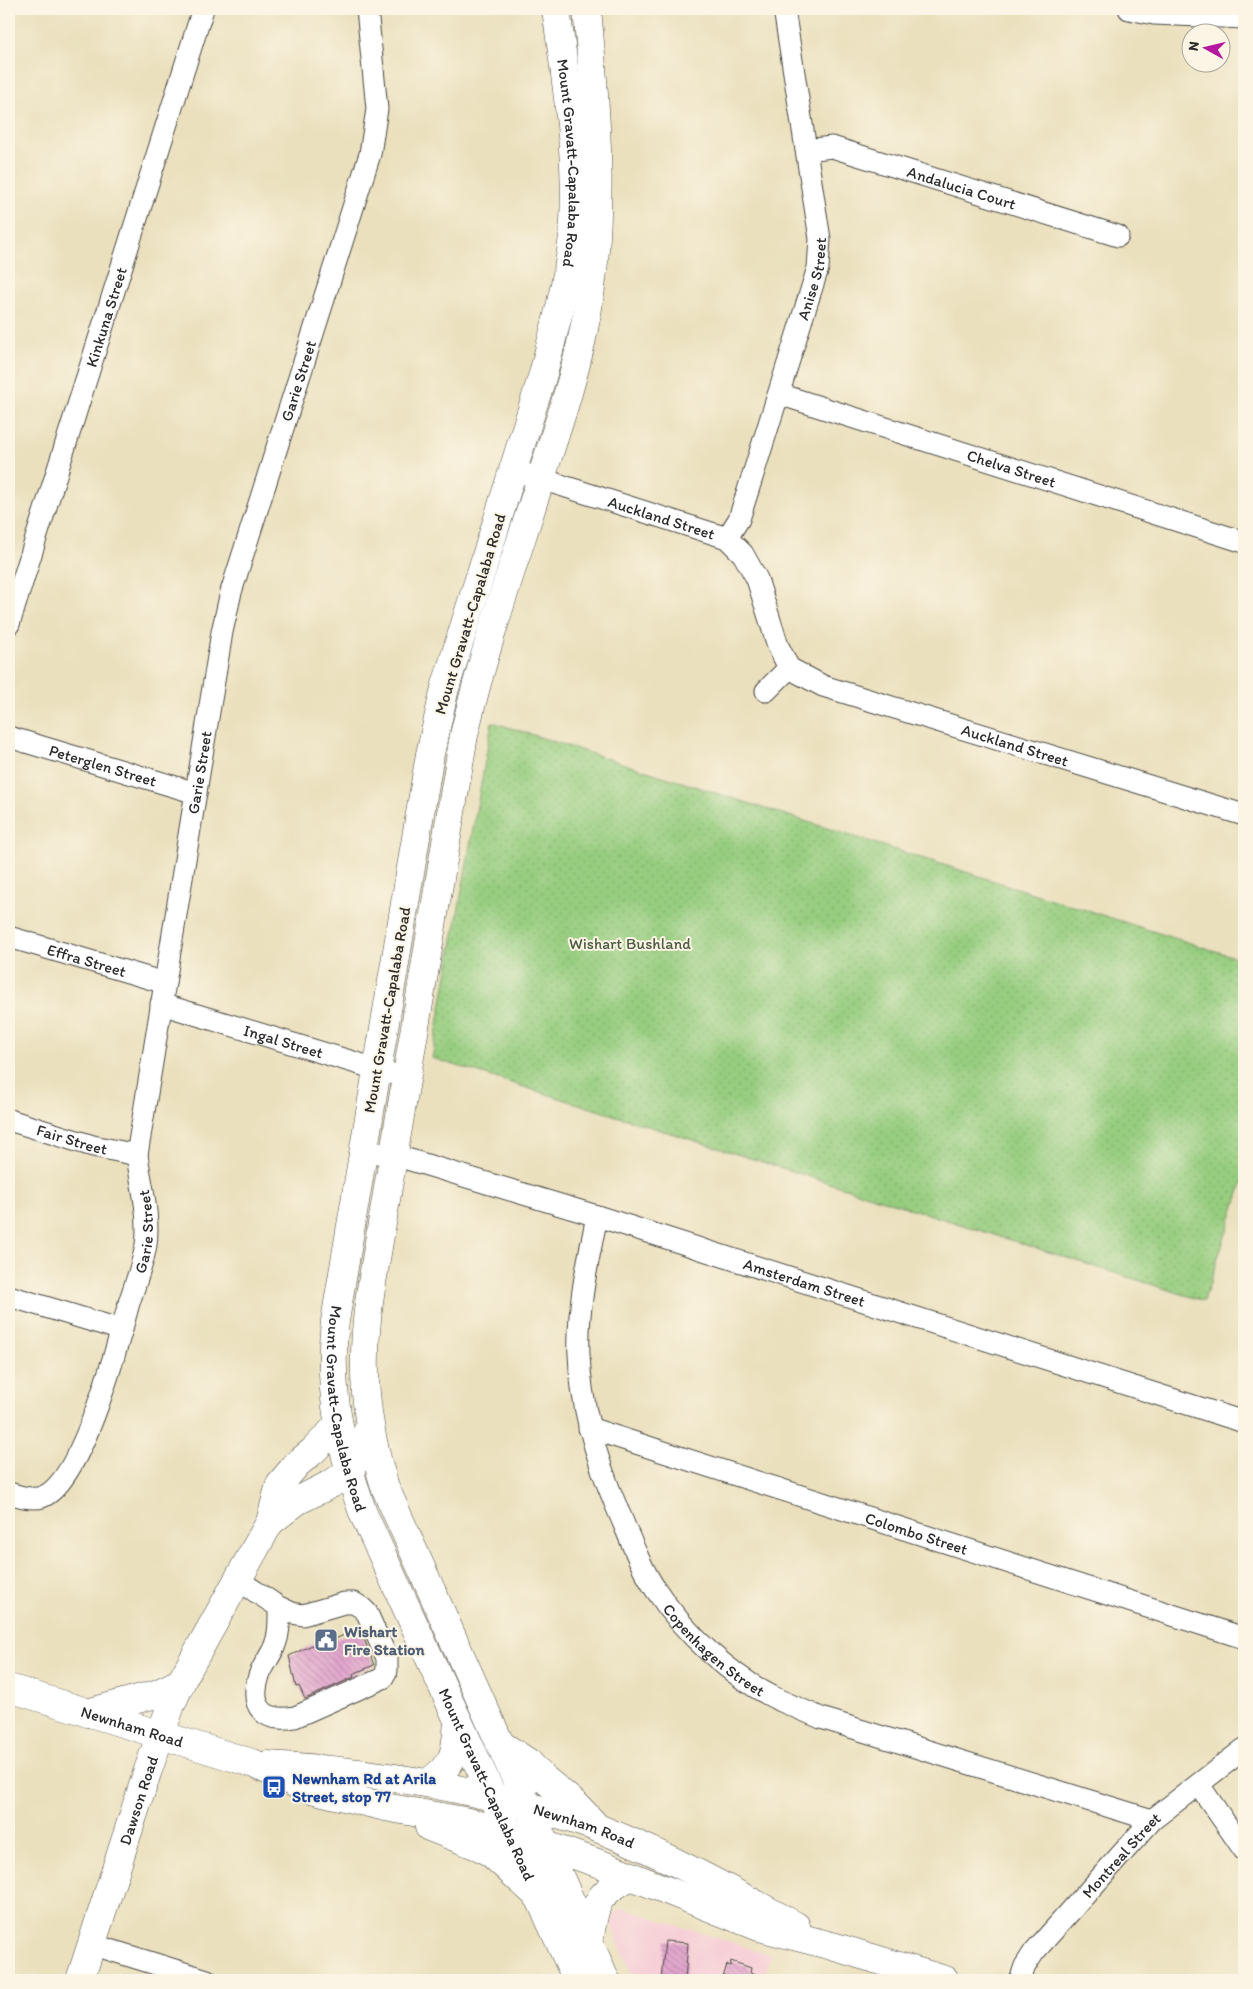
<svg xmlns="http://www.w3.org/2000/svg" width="1253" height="1989" viewBox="0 0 1253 1989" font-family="Itim,sans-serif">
	<defs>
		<pattern id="park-dots" width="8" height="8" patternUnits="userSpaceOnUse" patternTransform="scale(1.25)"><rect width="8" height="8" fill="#96cd7f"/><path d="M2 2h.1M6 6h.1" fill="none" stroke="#81b06e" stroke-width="1.8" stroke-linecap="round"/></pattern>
		<pattern id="building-back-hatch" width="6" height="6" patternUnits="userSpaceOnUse" patternTransform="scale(1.25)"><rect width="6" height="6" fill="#e3a6ce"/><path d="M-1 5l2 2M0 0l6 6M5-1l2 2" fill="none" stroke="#b887a7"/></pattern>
	</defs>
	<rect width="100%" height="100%" fill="#fcf5e5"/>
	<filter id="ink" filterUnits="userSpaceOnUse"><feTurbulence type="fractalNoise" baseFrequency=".02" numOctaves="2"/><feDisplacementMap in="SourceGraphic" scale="10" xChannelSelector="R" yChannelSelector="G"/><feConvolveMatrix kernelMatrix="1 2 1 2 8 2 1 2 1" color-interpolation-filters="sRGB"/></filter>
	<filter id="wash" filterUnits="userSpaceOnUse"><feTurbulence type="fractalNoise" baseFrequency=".0096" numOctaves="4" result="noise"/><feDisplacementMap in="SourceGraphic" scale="20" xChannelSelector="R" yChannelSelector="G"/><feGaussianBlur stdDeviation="1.12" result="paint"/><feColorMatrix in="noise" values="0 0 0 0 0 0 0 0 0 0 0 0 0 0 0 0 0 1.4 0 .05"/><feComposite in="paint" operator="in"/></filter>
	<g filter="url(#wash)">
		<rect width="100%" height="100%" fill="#eae0bd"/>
		<path fill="#f6cfd7" d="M622 1908 771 1955 763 1980H635L613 1931V1914Z"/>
		<path fill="url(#park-dots)" stroke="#607c55" d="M492 722 1244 960V1178L1204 1301 432 1058Z"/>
		<g id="blocks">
			<g fill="url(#building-back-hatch)">
				<path d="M360 1628 374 1665 353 1674 354 1677 305 1699 299 1686 296 1687 289 1656 333 1635 335 1639Z"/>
				<path d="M665 1941 688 1943 685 1980H661Z"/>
				<path d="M731 1961 751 1968 750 1973 765 1978 764 1980H722L727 1965 730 1966Z"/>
			</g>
		</g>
	</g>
	<g filter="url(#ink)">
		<use href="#blocks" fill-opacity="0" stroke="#484641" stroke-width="1"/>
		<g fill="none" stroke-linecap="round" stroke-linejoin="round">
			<g stroke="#484641" stroke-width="23">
				<g id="minor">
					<path d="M1129 9 1154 14 1244 18"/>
					<path id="s1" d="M806 150 832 147 1118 236"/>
					<path id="s2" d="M779 394 1244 542"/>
					<path id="s3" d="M513 470 727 538 743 554 757 579 778 646 789 668 823 686 1244 815"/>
					<path id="s4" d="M727 538 739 519 818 268 820 239 784 9"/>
					<path id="s5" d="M9 624 203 9"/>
					<path d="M766 691 789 668"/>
					<path id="s6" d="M9 737 196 793"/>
					<path id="s7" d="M9 937 165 983"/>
					<path id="s8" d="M161 1004 406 1078"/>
					<path id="s9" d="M9 1120 93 1146 137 1155"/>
					<path id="s10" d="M363 1150 407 1159 597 1216 1244 1422"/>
					<path id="s11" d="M597 1216C588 1261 577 1308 579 1354 581 1408 596 1459 617 1508 629 1535 639 1565 656 1590 685 1634 731 1677 779 1700 793 1706 807 1712 821 1718L1152 1820"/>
					<path d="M9 1296 122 1330"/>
					<path id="s12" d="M589 1428 1244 1638"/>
					<path id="s13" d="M9 1493C18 1496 33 1500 42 1497 82 1482 118 1343 129 1303 135 1284 143 1264 146 1245 150 1214 141 1185 137 1155L222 632 231 592 370 154 377 109 367 9"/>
					<path d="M238 1580 279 1607 292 1613 303 1615 344 1603H354L362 1608 367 1613 387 1658V1671L383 1678 295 1717C264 1723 249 1707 259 1676 263 1665 271 1656 275 1645 280 1633 279 1620 279 1607"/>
					<path d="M1199 1785 1244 1850"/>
					<path d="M91 1944 207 1980"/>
					<path id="s14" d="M1020 1980 1025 1966 1034 1952 1152 1820 1244 1749"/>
				</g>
			</g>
			<g stroke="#484641" stroke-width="29">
				<g id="major">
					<path d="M270 1522 297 1501 331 1484 349 1472 356 1459 369 1427"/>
					<path id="s15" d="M9 1688 255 1764 302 1787 385 1807 464 1821 508 1832 606 1866 759 1927 832 1946 945 1980"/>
					<path d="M87 1713 156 1694 181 1682"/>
					<path d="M500 1744 529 1763 542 1777 577 1806 593 1823"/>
					<path id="s16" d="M267 1765C357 1770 447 1783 535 1808 556 1815 578 1820 600 1829 667 1855 732 1891 796 1926"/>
					<path d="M428 1783C456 1762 455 1755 458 1721"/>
					<path d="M429 1827 480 1847 492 1854 540 1898"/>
					<path d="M589 1942C596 1902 594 1896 631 1876"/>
					<path id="s17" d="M80 1980 148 1770 171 1705 183 1678 270 1522 280 1484 297 1464 313 1451 338 1425"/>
				</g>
			</g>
			<g stroke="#484641" stroke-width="29">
				<g id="highway">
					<path id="s18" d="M556 9C566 83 581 169 572 244 566 288 554 331 543 374L445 688 430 754 335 1321C327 1388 341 1450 363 1513L577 1980"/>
					<path d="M587 9C597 116 606 223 584 329 574 379 557 429 541 478 514 563 484 648 464 735L370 1295C360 1364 364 1421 385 1487L606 1980"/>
				</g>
			</g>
			<use href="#minor" stroke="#fff" stroke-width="21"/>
			<use href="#major" stroke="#fff" stroke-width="28"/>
			<use href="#highway" stroke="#fff" stroke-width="28"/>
		</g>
	</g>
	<defs>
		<g id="civic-square" transform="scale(1.25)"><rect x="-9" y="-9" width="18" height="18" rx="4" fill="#5c6f8a" stroke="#fcf5e5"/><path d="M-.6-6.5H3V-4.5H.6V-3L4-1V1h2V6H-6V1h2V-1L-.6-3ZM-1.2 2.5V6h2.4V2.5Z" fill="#fff"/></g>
		<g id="bus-square" transform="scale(1.25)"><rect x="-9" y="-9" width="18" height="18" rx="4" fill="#1a4fb4" stroke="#fcf5e5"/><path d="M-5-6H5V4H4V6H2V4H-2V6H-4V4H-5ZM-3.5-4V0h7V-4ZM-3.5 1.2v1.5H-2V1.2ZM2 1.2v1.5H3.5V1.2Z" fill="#fff"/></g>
	</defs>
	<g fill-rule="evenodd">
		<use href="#civic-square" x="326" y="1640"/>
		<use href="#bus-square" x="274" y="1787"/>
	</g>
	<g text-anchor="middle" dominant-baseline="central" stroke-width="4" stroke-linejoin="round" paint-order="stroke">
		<g font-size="16" fill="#2b2b2b" stroke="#fcf5e5">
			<text stroke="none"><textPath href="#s18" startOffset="155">Mount Gravatt-Capalaba Road</textPath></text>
			<text stroke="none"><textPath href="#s1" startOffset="162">Andalucia Court</textPath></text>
			<text stroke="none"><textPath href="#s4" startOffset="274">Anise Street</textPath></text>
			<text stroke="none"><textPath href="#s5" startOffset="322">Kinkuna Street</textPath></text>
			<text stroke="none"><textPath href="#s13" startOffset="1194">Garie Street</textPath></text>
			<text stroke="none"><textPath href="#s2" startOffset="244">Chelva Street</textPath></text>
			<text stroke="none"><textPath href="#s3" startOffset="156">Auckland Street</textPath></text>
			<text transform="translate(470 614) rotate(-73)">Mount Gravatt-Capalaba Road</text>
			<text stroke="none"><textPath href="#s3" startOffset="610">Auckland Street</textPath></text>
			<text stroke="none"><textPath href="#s6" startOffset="98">Peterglen Street</textPath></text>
			<text stroke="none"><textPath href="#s13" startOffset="789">Garie Street</textPath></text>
			<text stroke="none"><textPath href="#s7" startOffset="81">Effra Street</textPath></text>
			<text transform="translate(387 1010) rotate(-80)">Mount Gravatt-Capalaba Road</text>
			<text stroke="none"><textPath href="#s8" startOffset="128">Ingal Street</textPath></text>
			<text stroke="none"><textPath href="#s9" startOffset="66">Fair Street</textPath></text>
			<text stroke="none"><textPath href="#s13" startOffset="324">Garie Street</textPath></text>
			<text stroke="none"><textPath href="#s10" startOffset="461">Amsterdam Street</textPath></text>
			<text stroke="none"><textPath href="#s18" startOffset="1430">Mount Gravatt-Capalaba Road</textPath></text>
			<text stroke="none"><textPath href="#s12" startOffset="344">Colombo Street</textPath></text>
			<text stroke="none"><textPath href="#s11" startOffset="474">Copenhagen Street</textPath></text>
			<text stroke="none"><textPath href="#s15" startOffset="129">Newnham Road</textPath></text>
			<text stroke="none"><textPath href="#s18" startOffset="1835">Mount Gravatt-Capalaba Road</textPath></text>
			<text stroke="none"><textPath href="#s17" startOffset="189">Dawson Road</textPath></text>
			<text stroke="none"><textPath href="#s16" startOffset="324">Newnham Road</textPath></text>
			<text stroke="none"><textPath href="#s14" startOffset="162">Montreal Street</textPath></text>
		</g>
		<g font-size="16" fill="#4b5c44" stroke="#fcf5e5">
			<text x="630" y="943">Wishart Bushland</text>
		</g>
		<g font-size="16" font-weight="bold" fill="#4e5e75" stroke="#fcf5e5" text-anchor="start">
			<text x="344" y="1631">Wishart<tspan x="344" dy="18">Fire Station</tspan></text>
		</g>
		<g font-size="16" font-weight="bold" fill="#164399" stroke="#fcf5e5" text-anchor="start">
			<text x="292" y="1778">Newnham Rd at Arila<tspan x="292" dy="18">Street, stop 77</tspan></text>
		</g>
	</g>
	<rect width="1253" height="1989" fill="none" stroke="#fcf5e5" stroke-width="30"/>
	<g transform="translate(1206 48) rotate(278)"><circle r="24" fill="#fcf5e5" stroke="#a8a49b"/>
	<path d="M0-4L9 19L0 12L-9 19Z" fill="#b5179e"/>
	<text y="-8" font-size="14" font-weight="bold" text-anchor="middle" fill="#2b2b2b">N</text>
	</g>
</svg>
